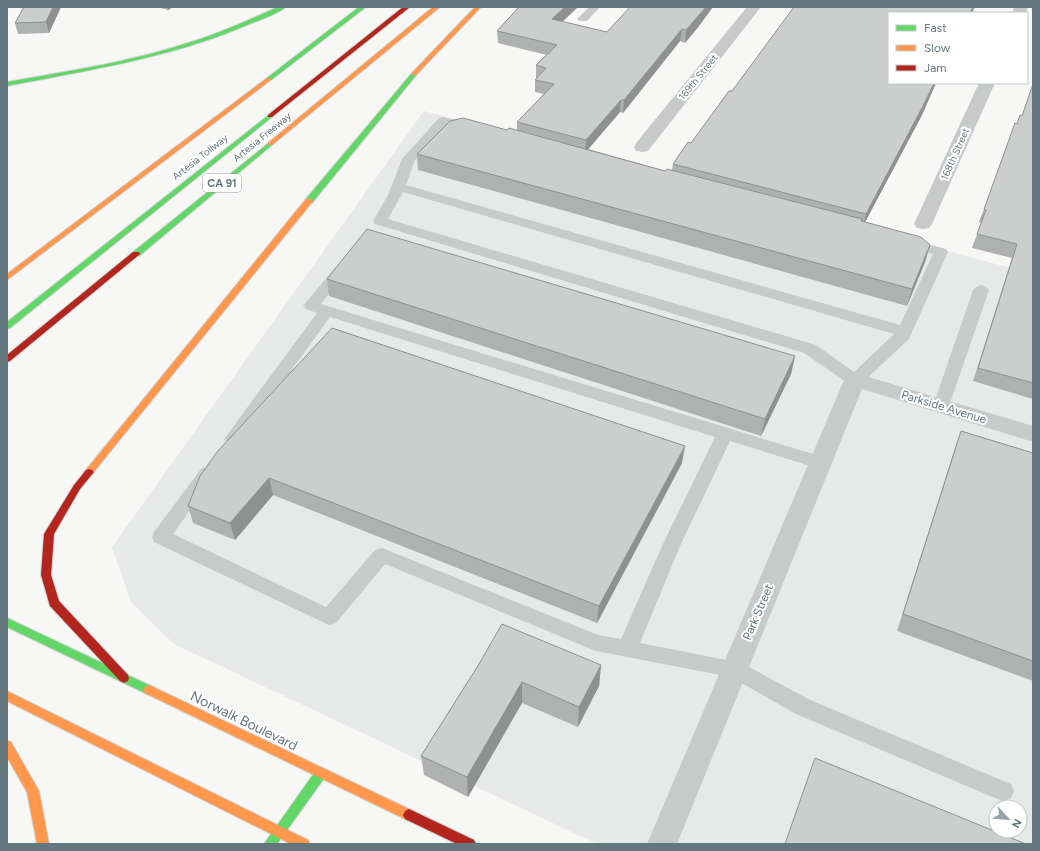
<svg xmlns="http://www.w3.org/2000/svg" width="1040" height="851" viewBox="0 0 1040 851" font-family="Figtree,sans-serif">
	<rect width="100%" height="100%" fill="#f7f7f6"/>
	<path fill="#e7e8e8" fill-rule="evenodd" d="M424 111 1033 274V844H597L174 644 131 602 112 547ZM996 807H1020V831H996Z"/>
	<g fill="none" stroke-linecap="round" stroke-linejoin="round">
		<g stroke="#d2d3d3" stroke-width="2">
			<g id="fast">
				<path d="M278 7H286C276 15 259 20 247 25 170 58 89 70 7 86V82C68 71 131 62 191 42 221 33 249 20 278 7Z"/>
				<path d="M359 7H366L271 80H267V78Z"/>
				<path d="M412 73 417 74 312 203H306V199Z"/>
				<path d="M270 114 273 116 272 117 10 328 7 329V322Z"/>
				<path d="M270 142 273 144 272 145 139 256H133L132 254 133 252Z"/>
				<path d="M7 618 153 687 155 690 153 693 149 695 145 693 7 627Z"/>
				<path d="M321 768 325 769 327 773 325 777 277 844H264L317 769Z"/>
			</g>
		</g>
		<g stroke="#d2d3d3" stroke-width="2">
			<g id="slow">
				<path d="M433 7H440L272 145H268V143Z"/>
				<path d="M475 7H481L416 75H412V73Z"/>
				<path d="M267 78 272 79 7 280V274Z"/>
				<path d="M306 199H312L313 201 92 474H86L84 472 86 470Z"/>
				<path d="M149 685 413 811 415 815 413 819 409 821 405 819 145 693 143 690 145 687Z"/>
				<path d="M7 691 308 840 310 844H291L7 701Z"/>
				<path d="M7 741 11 742 39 791 49 844H37L27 792 7 757Z"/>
			</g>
		</g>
		<g stroke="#d2d3d3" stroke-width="2">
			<g id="jam">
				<path d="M403 7H410L272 117H268V115Z"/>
				<path d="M133 252H139L140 254 10 361 7 362V355Z"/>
				<path d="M89 469 92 470 94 472 80 489 54 534 51 575 59 601 128 675 129 678 128 681 124 683 120 681 50 606 41 575 44 534 74 485 86 470Z"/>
				<path d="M409 809 474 840 476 844H457L405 819 403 815 405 811Z"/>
			</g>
		</g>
		<g fill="#c8caca" fill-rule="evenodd">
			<path d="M589 7H600L587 21H579L577 19Z"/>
			<path d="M443 117 946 249 948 252 909 339 861 384 855 386 849 384 804 353 375 224 373 221 388 195 402 159 439 118ZM446 126 933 254 900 325 406 185 415 160ZM403 192 894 334 854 372 816 345 388 219Z"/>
			<path d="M343 263 348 264 350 267 321 304 826 458 829 463 826 468 820 469 730 441 680 546 640 643 742 663 810 700 1011 784 1014 791 1011 798 1003 801 995 798 796 714 731 677 596 651 385 564 336 623 329 625 154 542 152 537 154 532 201 469 207 467 213 469 216 474 173 534 326 607 375 550 382 548 598 635 621 639 662 546 715 437 330 317 239 443 233 445 227 443 224 439 227 435 317 313 306 309 303 306 338 264Z"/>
			<path d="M981 285 986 287 989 290 949 406 947 410 941 412 935 410 933 406 973 290 976 287Z"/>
		</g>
		<g fill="#c8caca" fill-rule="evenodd">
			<path d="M747 7H761L648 151 642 152 636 151 634 147 636 143Z"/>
			<path d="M1014 7H1028L1026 13H1012Z"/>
			<path d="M979 83H995L932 224 929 228 923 229 917 228 914 224Z"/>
			<path d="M855 373 1033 426V442L862 389 677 844H647L844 380 848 375Z"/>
		</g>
		<use href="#fast" fill="#63d668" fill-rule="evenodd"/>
		<use href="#slow" fill="#ff974d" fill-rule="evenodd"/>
		<use href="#jam" fill="#b3261e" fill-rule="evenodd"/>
	</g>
	<g fill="#afb1b1">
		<path d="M61 7 49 33 18 34 15 23Z"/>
		<path d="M157 7H173L168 10Z"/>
		<path d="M519 7H578L562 22 607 32 699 26 685 43 680 41 623 113 620 112 588 149 665 171 672 170 673 164 691 143 889 83H936L922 115 865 222 930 245 925 262 907 306 418 170 417 154 507 130H517V122L544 94 535 92V80L537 78H536V65L547 55 498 43 497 31Z"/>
		<path d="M1033 84V399L973 381 1012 258 972 248 981 223 979 222 984 209 1017 124 1022 116Z"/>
		<path d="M327 279 795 356 791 374 761 436 329 296Z"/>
		<path d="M961 431 1033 453V681L897 631 955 448Z"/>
		<path d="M682 463 597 623 273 495 235 540 193 523 188 506 200 476Z"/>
		<path d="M479 664 601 665 599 686 578 727 522 703 468 797 424 775 421 756Z"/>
	</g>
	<g fill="#8f9090">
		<path d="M53 7H61L49 33 46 22Z"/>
		<path d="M167 7H173L168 10Z"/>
		<path d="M565 7H578L552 31V19Z"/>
		<path d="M706 7H713L699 26 685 43 686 30Z"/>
		<path d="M973 7H975L972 13H970Z"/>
		<path d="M682 29 680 41 623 113 624 100Z"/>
		<path d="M934 83H936L922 115 863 226 866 214Z"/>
		<path d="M621 100 620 112 585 153 586 140Z"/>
		<path d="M930 245 925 262 907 306 912 289Z"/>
		<path d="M795 356 791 374 761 436 765 419Z"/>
		<path d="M685 446 682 463 597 623 599 606Z"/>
		<path d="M269 478 273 495 235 540 230 523Z"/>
		<path d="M601 665 599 686 578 727 579 707Z"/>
		<path d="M522 682V703L468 797 467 777Z"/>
	</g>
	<g fill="#cccece" stroke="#8f9090">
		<path d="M24 7H53L46 22 15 23Z"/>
		<path d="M519 7H565L552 19 607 32 630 7H706L686 30 682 29 624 100H621L586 140 517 122 554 84 535 80 546 68 536 65 557 45 497 31Z"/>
		<path d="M794 7H973L970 13H889V83H934L924 104 866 214 673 164 688 142 691 143 729 91H732Z"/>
		<path d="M1033 84V383L978 368 1017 244 977 234 986 210 984 209 1015 123 1017 124 1020 115 1022 116Z"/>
		<path d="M463 118 507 130 509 128 665 171 667 169 862 219 861 221 921 237 930 245 912 289 417 154 450 121Z"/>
		<path d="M367 229 795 356 765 419 327 279Z"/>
		<path d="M332 328 685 446 599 606 269 478 230 523 188 506 200 476 217 452Z"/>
		<path d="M961 431 1033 453V661L903 614Z"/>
		<path d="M502 624 601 665 579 707 522 682 467 777 421 756 479 664Z"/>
		<path d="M815 758 1026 844H785Z"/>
	</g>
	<g text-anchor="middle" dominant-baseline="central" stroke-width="4" stroke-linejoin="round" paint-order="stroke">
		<g font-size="10" fill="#65777e" stroke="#fff">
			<text transform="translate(698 77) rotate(-51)">169th Street</text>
			<text transform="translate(262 137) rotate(-39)">Artesia Freeway</text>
			<text transform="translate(955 154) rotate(-66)">168th Street</text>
			<text transform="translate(200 157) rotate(-38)">Artesia Tollway</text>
		</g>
		<rect fill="#fff" stroke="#93a0a5" stroke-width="1" x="203" y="174" width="38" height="18" rx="3"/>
		<g font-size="11" font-weight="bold" fill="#65777e">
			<text x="222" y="183">CA 91</text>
		</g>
		<g font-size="12" fill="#65777e" stroke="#fff">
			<text transform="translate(944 407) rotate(17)">Parkside Avenue</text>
			<text transform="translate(758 612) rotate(-67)">Park Street</text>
		</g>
		<g font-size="14" fill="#65777e" stroke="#fff">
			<text transform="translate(244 721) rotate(26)">Norwalk Boulevard</text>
		</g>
	</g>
	<rect width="1040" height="851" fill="none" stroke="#65777e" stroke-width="16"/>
	<rect x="888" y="12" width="140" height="72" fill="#ffffff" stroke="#c1c9cb"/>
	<rect x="896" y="25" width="20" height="6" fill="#63d668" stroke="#c1c9cb"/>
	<text x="924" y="32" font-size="12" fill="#65777e">Fast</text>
	<rect x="896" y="45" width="20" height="6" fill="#ff974d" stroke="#c1c9cb"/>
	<text x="924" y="52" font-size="12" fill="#65777e">Slow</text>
	<rect x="896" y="65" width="20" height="6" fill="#b3261e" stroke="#c1c9cb"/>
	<text x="924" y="72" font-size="12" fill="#65777e">Jam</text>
	<g transform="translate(1008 819) rotate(117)"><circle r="19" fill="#ffffff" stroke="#c1c9cb"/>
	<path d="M0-3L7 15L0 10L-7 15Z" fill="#98a4a8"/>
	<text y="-6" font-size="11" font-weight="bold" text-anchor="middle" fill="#65777e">N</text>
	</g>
</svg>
